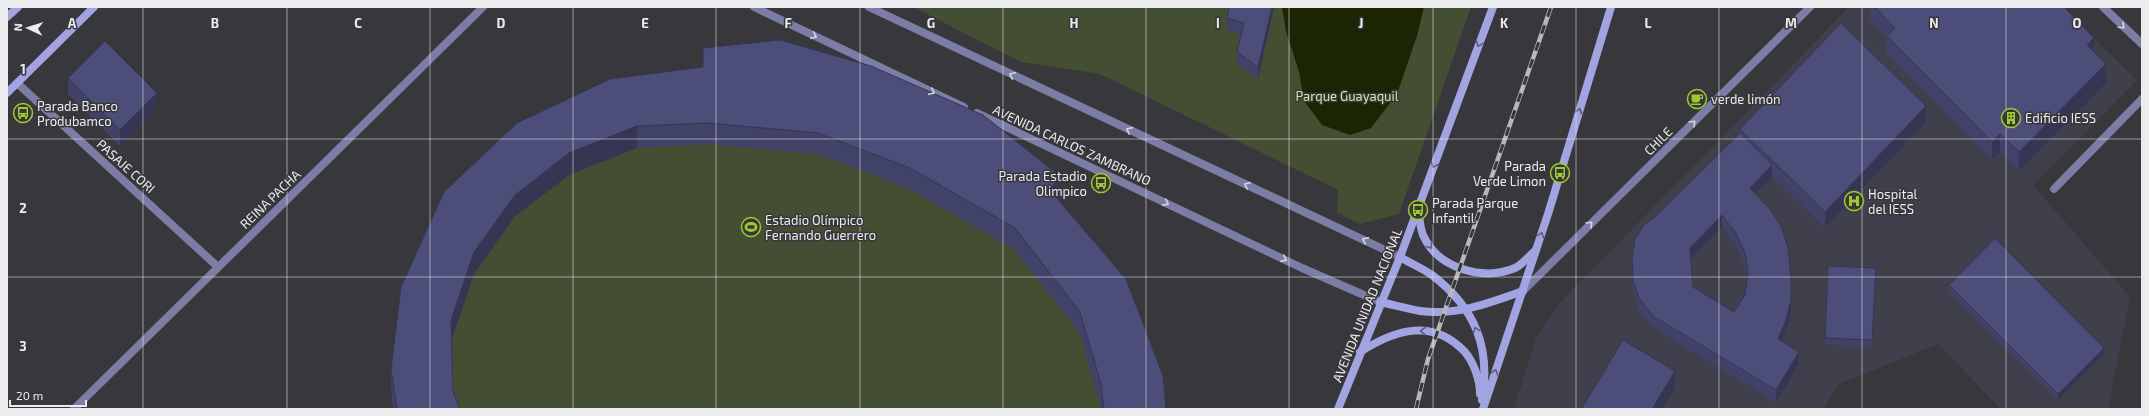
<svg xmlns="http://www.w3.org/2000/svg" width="2149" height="416" viewBox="0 0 2149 416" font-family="'Exo 2',sans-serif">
	<rect width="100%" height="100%" fill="#37373c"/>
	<path fill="#3f404b" d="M1849 7H2061L2137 80 2033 185 2130 297 2108 409H2001L1938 344 1839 384 1824 409H1514L1536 338 1558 305Z"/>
	<g fill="#444e32">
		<path d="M913 7H1471L1399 214 1360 224 1337 213 1338 190 1100 74 1021 62Z"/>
		<path d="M983 136 1060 198 1050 211 1164 409H393L517 145Z"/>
	</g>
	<path fill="#1b2503" d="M1282 7H1424L1417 36 1397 94 1371 128 1350 135 1322 125 1304 101 1299 72 1286 31Z"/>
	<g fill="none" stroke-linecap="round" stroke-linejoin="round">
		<g stroke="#7b7da4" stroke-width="8">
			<path d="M754 7 964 107"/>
			<path d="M869 7 1400 257"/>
			<path d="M2103 7 2142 44"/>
			<path d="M17 83 218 267"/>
			<path d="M977 113 1302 268 1380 302"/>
			<path d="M2054 189 2142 99"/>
			<path d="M1523 291 1810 7"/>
			<path d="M74 409 483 7"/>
		</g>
		<g stroke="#a1a4e1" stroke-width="8">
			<path d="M7 17 18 7"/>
			<path d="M7 93 94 7"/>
			<path d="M1418 210C1420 219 1420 230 1424 237 1439 269 1484 281 1515 268 1522 265 1530 255 1536 250"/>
			<path d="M1400 257C1410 263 1422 268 1432 275 1475 308 1491 347 1482 400"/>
			<path d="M1380 302C1394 305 1407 309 1420 311 1455 316 1490 303 1523 291"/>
			<path d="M1360 352C1396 329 1433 318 1465 352 1474 363 1480 380 1480 394"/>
			<path d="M1338 409 1400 257 1493 7"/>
			<path d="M1483 409 1548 214 1611 7"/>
		</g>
		<g stroke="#b8b8bb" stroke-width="4.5">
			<path id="rail" d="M1416 409 1428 359 1551 7"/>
		</g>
		<use href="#rail" stroke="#37373c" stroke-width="3" stroke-dasharray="9" stroke-linecap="butt"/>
	</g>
	<g fill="#414267" fill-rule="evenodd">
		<path d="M1274 7 1258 79 1237 64V52L1241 34 1227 30V18Z"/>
		<path d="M1870 7H2064L2094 52 2106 83 2019 171 2000 152 1992 160 1887 55V38L1870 20Z"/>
		<path d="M703 67 1060 198 1059 200 1166 409H1101L1080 333 1015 250 910 189 818 154 708 144 637 148 569 175 515 216 474 274 452 340 453 391 460 409H393L391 390V369L401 287Z"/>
		<path d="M68 78 157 109 120 146 68 94Z"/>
		<path d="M1926 122 1825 228 1772 177 1755 194 1791 312 1786 332 1782 342 1799 364 1776 402 1653 328 1639 310 1633 291 1632 270V258L1740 133V129ZM1722 227 1736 245 1745 265 1747 278 1745 295 1734 312 1693 287 1691 259Z"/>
		<path d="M1876 268 1872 347 1825 344V338Z"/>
		<path d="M1949 285 2104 354 2058 400 1949 292Z"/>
	</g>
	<g fill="#353654">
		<path d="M1272 7H1274L1258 79V67Z"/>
		<path d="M2094 38V56L2087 45Z"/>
		<path d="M2106 64V83L2019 171V152Z"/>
		<path d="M157 93V109L120 146V130Z"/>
		<path d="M1926 106V122L1825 228V212Z"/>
		<path d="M637 126V148L569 175 515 216 474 274 451 341V320L474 252 515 195 569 153Z"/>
		<path d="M2000 134V152L1992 160V142Z"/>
		<path d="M1772 165V177L1750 199V188Z"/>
		<path d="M1060 176V198L1050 211V190Z"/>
		<path d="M1722 215V227L1690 260V248Z"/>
		<path d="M9 232V255L7 257V234Z"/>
		<path d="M1791 277V312L1786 332 1778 351V339Z"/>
		<path d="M2104 348V354L2058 400V394Z"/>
		<path d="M1799 352V364L1776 402V390Z"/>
		<path d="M1675 371V387L1662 409H1652Z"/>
	</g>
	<g fill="#4c4d78" stroke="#353654" fill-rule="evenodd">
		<path d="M1229 7H1272L1258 67 1237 52 1244 23 1227 18Z"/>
		<path d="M1875 7H2064L2094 38 2087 45 2106 64 2019 152 2000 134 1992 142 1887 36 1895 28Z"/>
		<path d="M1841 23 1926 106 1825 212 1740 129Z"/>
		<path d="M780 40 871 66 983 115 1060 176 1050 190 1126 279 1163 376 1166 409H1104L1101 384 1080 312 1015 228 910 168 818 133 708 123 637 126 569 153 515 195 474 252 451 320 453 391 460 409H397L391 369 401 287 444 192 517 123 610 79 703 67V48Z"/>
		<path d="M105 41 157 93 120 130 68 78Z"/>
		<path d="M1740 133 1772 165 1750 188 1769 208 1781 226 1788 248 1791 277V300L1786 320 1778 339 1799 352 1776 390 1653 316 1639 298 1633 280 1632 258 1635 239 1644 225 1655 217ZM1722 215 1736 233 1745 253 1748 272 1745 295 1734 312 1693 287 1690 248Z"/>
		<path d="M1995 238 2104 348 2058 394 1949 285Z"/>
		<path d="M1828 266 1876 268 1872 340 1825 338Z"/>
		<path d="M1623 340 1675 371 1652 409H1583L1582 408Z"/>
	</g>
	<defs><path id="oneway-chevron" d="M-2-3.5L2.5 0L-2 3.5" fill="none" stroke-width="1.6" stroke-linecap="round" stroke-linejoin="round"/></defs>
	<g stroke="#d5d6e0">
		<use href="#oneway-chevron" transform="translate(2122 26) rotate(43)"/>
		<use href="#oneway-chevron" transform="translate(814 36) rotate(25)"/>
		<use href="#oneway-chevron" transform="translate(1012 75) rotate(-155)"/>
		<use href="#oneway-chevron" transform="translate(932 92) rotate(25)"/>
		<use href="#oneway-chevron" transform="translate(1693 123) rotate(-45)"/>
		<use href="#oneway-chevron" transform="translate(1129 130) rotate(-155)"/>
		<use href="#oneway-chevron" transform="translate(1247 185) rotate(-155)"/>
		<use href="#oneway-chevron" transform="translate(1166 203) rotate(26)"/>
		<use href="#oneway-chevron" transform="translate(1590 224) rotate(-45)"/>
		<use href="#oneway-chevron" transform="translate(1365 240) rotate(-155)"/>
		<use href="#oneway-chevron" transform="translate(1284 259) rotate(26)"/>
	</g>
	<g stroke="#5c5d76">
		<use href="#oneway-chevron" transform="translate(1479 44) rotate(110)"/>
		<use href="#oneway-chevron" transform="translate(1579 111) rotate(-73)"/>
		<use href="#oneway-chevron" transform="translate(1434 165) rotate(110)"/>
		<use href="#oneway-chevron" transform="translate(1541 235) rotate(-72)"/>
		<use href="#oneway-chevron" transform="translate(1430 246) rotate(52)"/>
		<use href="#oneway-chevron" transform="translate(1476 330) rotate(-110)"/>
		<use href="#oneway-chevron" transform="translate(1423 331) rotate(-178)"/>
		<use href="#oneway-chevron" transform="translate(1495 372) rotate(-72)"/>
	</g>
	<path fill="none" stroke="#ececef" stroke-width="1" stroke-opacity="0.55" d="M143 7V409M287 7V409M430 7V409M573 7V409M716 7V409M860 7V409M1003 7V409M1146 7V409M1289 7V409M1433 7V409M1576 7V409M1719 7V409M1862 7V409M2006 7V409M7 139H2142M7 277H2142"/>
	<defs>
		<g id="cafe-ring" transform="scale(1)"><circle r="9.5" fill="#37373c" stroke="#9eca2e" stroke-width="1.5"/><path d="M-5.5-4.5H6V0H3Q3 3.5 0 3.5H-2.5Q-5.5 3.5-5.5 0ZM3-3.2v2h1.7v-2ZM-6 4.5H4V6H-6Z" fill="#9eca2e"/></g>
		<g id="bus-ring" transform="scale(1)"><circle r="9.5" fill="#37373c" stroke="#9eca2e" stroke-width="1.5"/><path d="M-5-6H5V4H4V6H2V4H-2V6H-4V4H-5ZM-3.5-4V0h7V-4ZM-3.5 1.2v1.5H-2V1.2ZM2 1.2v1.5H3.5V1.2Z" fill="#9eca2e"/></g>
		<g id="building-ring" transform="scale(1)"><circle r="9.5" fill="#37373c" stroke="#9eca2e" stroke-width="1.5"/><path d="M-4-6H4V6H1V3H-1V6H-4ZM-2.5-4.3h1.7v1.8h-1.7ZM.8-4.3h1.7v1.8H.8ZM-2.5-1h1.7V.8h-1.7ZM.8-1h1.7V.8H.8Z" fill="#9eca2e"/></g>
		<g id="hospital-ring" transform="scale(1)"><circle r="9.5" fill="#37373c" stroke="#9eca2e" stroke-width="1.5"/><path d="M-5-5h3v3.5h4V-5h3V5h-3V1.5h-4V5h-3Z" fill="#9eca2e"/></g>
		<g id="stadium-ring" transform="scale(1)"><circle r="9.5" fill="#37373c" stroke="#9eca2e" stroke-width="1.5"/><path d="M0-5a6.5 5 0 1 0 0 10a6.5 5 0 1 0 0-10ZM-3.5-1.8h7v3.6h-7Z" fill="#9eca2e"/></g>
	</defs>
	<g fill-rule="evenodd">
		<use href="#cafe-ring" x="1697" y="99"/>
		<use href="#bus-ring" x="23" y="113"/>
		<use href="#building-ring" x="2011" y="118"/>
		<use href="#bus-ring" x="1560" y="173"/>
		<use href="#bus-ring" x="1101" y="183"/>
		<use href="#hospital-ring" x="1854" y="201"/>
		<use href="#bus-ring" x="1418" y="210"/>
		<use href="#stadium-ring" x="751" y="227"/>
	</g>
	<g text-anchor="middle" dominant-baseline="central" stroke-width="3" stroke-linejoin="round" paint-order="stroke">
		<g font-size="13" fill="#cce79e" stroke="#37373c">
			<text x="1347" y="96">Parque Guayaquil</text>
		</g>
		<g font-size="13" fill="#ececef" stroke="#37373c" text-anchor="start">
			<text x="1711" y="99">verde limón</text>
			<text x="37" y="106">Parada Banco<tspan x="37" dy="15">Produbamco</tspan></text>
			<text x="2025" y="118">Edificio IESS</text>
			<text x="1546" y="166" text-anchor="end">Parada<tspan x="1546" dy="15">Verde Limon</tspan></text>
			<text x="1087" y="176" text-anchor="end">Parada Estadio<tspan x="1087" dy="15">Olimpico</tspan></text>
			<text x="1868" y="194">Hospital<tspan x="1868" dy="15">del IESS</tspan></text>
			<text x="1432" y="203">Parada Parque<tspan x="1432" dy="15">Infantil</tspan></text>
			<text x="765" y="220">Estadio Olímpico<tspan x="765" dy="15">Fernando Guerrero</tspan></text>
		</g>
		<g font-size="13" fill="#ececef" stroke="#37373c">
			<text transform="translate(1658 141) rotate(-45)">CHILE</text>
			<text transform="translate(1072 145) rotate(25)">AVENIDA CARLOS ZAMBRANO</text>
			<text transform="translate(126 166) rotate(42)">PASAJE CORI</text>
			<text transform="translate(270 199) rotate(-44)">REINA PACHA</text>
			<text transform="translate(1367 305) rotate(-68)">AVENIDA UNIDAD NACIONAL</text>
		</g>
	</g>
	<g font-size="13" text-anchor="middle" font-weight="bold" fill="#ececef" stroke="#37373c" stroke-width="3" stroke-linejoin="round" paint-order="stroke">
		<text x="72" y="28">A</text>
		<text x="215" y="28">B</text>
		<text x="358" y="28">C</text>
		<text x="501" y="28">D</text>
		<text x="645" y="28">E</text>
		<text x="788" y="28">F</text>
		<text x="931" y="28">G</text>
		<text x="1074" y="28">H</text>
		<text x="1218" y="28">I</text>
		<text x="1361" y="28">J</text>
		<text x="1504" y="28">K</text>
		<text x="1648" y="28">L</text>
		<text x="1791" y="28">M</text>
		<text x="1934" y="28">N</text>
		<text x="2077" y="28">O</text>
		<text x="23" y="74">1</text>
		<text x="23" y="213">2</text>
		<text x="23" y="351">3</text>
	</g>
	<rect width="2149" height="416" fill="none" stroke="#ececef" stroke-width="16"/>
	<g transform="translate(28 28) rotate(274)" stroke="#37373c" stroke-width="3" paint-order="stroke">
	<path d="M0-3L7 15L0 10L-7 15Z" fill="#ececef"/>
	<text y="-6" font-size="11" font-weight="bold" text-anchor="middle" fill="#ececef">N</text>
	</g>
	<path d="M10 400v6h76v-6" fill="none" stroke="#ececef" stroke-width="2"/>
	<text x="16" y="400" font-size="12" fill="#ececef" stroke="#37373c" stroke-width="3" paint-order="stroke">20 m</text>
</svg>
